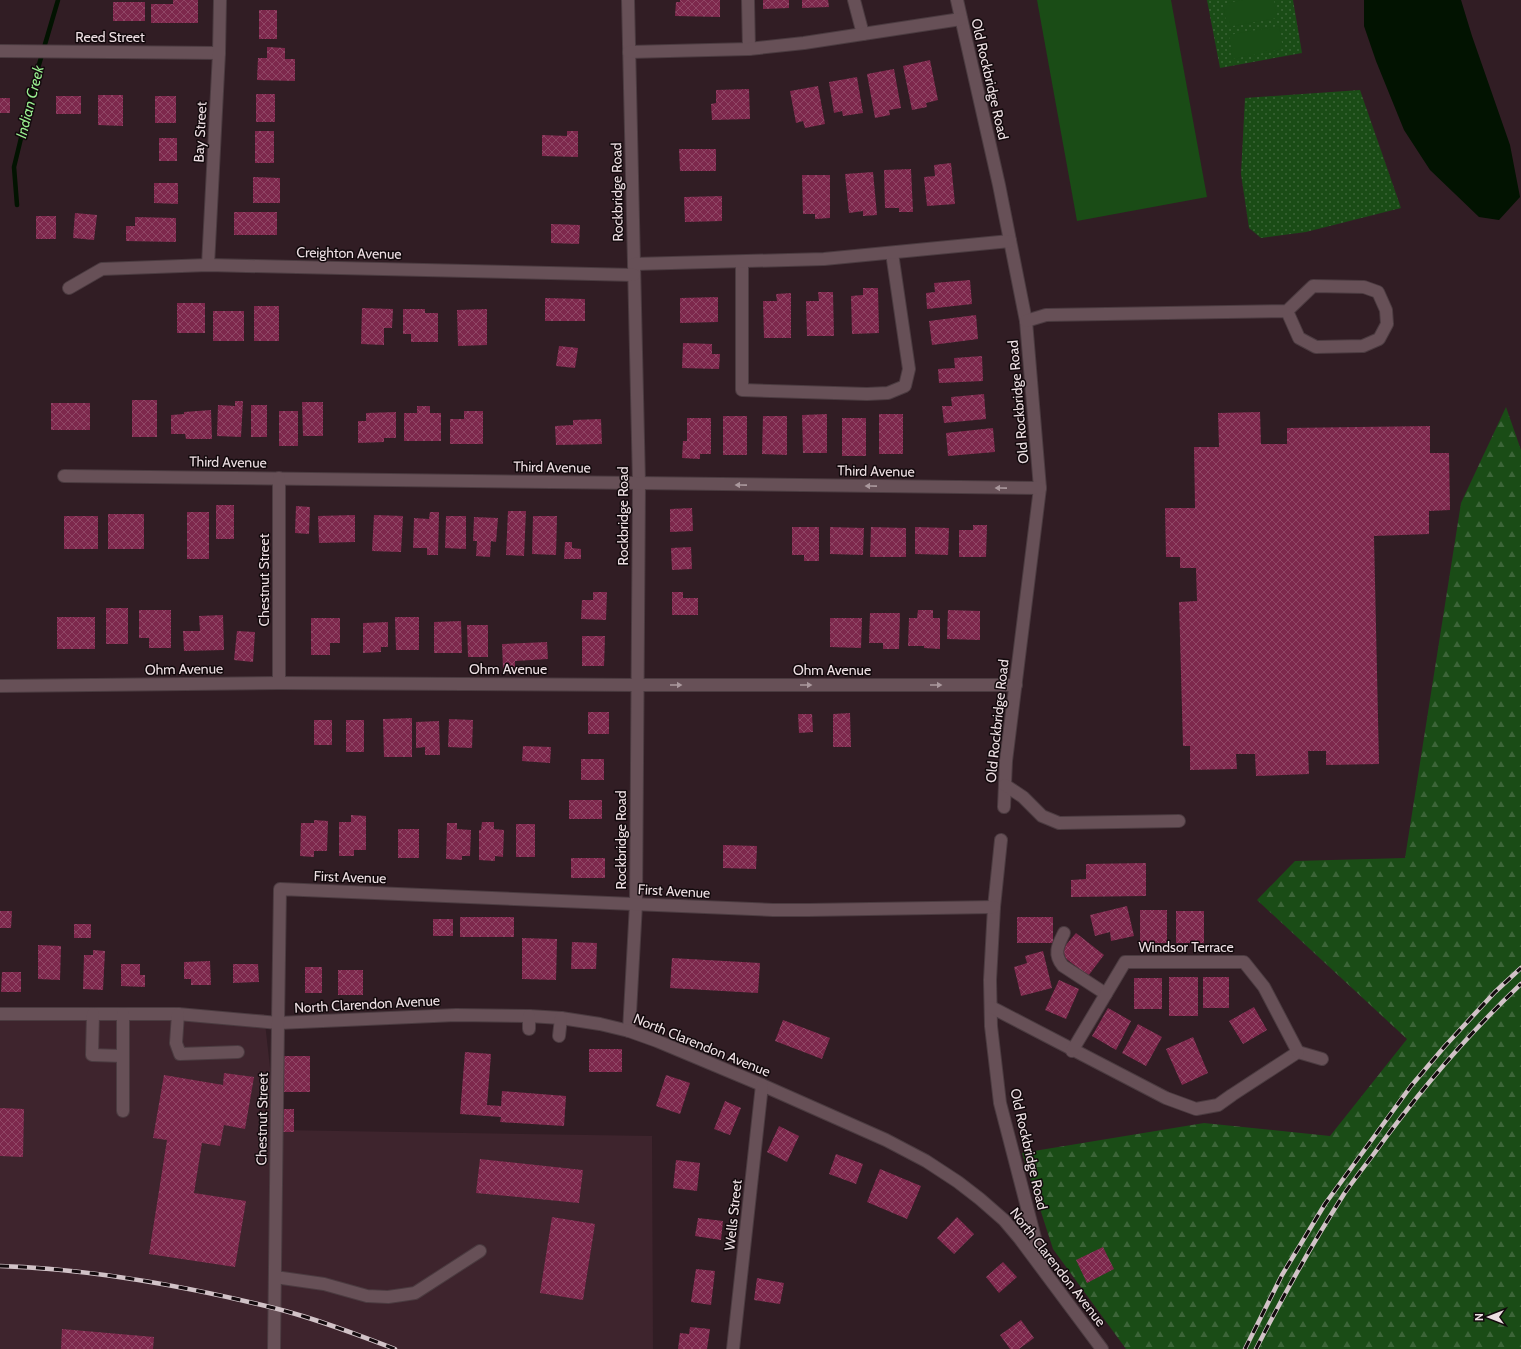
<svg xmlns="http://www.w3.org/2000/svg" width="1521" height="1349" viewBox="0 0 1521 1349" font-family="Cabin,sans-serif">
	<defs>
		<pattern id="forest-firs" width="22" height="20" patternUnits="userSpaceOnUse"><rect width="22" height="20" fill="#1a4c16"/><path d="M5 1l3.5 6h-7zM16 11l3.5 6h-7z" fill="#3c6538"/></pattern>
		<pattern id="park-dots" width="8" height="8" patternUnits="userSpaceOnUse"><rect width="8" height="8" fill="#1a4c16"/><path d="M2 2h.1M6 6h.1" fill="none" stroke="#3c6538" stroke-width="1.8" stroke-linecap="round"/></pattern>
		<pattern id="building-cross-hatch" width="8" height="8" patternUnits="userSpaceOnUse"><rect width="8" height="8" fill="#7d284c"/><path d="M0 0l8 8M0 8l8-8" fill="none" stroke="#904766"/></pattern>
	</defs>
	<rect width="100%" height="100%" fill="#311d24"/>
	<path fill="#3e242d" d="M0 1009 264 1014 277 1130 652 1136 653 1349H0Z"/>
	<path fill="url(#forest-firs)" d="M1506 407 1521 450V1349H1126L1053 1249 1022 1153 1204 1123 1330 1136 1407 1039 1257 900 1295 861 1405 858 1461 503Z"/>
	<g fill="url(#park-dots)">
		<path d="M1207 0H1293L1302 53 1220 68Z"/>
		<path d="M1360 90 1401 208 1306 232 1261 238 1249 228 1241 174 1245 98Z"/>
	</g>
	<g fill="#1a4c16">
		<path d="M1037 0H1171L1207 197 1077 221Z"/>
		<path d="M1243 0H1274L1277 18 1227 27 1223 4Z"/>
		<path d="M1279 26 1283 49 1233 59 1229 35Z"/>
	</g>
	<path fill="#021301" d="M1364 0H1461L1472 36 1510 145 1520 197 1499 220 1479 217 1430 170 1404 130 1376 61 1364 26Z"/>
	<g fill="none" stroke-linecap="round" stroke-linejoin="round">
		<path stroke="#021301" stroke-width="4.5" d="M17 205 14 167 38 68 58 0"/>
	</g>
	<g fill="url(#building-cross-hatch)">
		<path d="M173 0H198V23H151V4H173Z"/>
		<path d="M680 0H720V17L675 16 676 2H680Z"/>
		<path d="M763 0H789V8L763 9Z"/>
		<path d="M802 0H828L829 7 802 8Z"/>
		<rect x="113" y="2" width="32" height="19"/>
		<rect x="259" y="10" width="18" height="29"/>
		<path d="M267 47 285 48V59H295V81L257 80 258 58H267Z"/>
		<path d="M930 60 938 100 926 103 927 107 912 110 903 66Z"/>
		<path d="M894 69 901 108 889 110 890 115 875 118 867 74Z"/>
		<path d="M857 77 863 113 843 116 842 111 834 113 829 82Z"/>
		<path d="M818 86 825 124 805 128 803 121 796 123 790 91Z"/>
		<path d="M749 89 750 119 712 120 711 104 716 103V90Z"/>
		<rect x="256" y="94" width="19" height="28"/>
		<path d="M98 95H123V126L98 125Z"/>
		<rect x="56" y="96" width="25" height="18"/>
		<rect x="155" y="96" width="21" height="27"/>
		<rect x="0" y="98" width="10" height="15"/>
		<rect x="255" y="131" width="19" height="32"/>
		<path d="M567 131H578V157L542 156V135L567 136Z"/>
		<rect x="159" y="138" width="18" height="23"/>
		<path d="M679 149H716V171H680Z"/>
		<path d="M951 163 955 204 927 206 924 177 935 176 934 165Z"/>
		<path d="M911 169 913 212H899V208H885L884 170Z"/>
		<path d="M873 172 877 215 863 216V211L849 213 845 174Z"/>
		<path d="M802 175H830V218L815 219V214H803Z"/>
		<path d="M253 177 280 178V203H253Z"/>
		<path d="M154 183H178V204L154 203Z"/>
		<path d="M722 196V221L685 222 684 197Z"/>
		<rect x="234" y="212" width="43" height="23"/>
		<path d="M75 213 97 215 94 240 73 238Z"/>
		<rect x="36" y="216" width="20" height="23"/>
		<path d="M135 217 176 218V242L126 241V226H135Z"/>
		<path d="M551 224 580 225 579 244 551 243Z"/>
		<path d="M970 280 972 304 927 309 926 293 935 292 934 283Z"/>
		<path d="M863 288H878L879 333 852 334 851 296 863 295Z"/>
		<path d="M818 292H833L834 336H807L806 301H819Z"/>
		<path d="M791 293V338H764L763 301H777L776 294Z"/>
		<path d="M718 297V322L680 323V298Z"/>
		<path d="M545 298 585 299V321H545Z"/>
		<rect x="177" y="303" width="28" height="30"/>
		<rect x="254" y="306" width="25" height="35"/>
		<path d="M362 308 393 309 392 328H384V345L361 344Z"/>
		<path d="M403 309H425V313H438V342H411V334H403Z"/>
		<path d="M487 309V345L458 346 457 310Z"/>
		<rect x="213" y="311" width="31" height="30"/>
		<path d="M976 315 978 339 932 345 929 321Z"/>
		<path d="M683 343 712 344V354H720L719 369 682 368Z"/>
		<path d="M559 346 578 348 575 368 556 366Z"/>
		<path d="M982 356 983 381 939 383 938 369 955 368 954 358Z"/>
		<path d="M984 394 986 419 944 423 942 406H952L951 397Z"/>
		<rect x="132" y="400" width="25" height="37"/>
		<path d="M235 401H243L241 437 217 436 218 405 235 406Z"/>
		<path d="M302 402H323V436H303Z"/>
		<rect x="51" y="403" width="39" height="27"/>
		<rect x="251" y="405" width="16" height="32"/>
		<path d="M417 406H430V413H441V441H404V413H417Z"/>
		<path d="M211 410 212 439H186L185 434H171V415L184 414V412Z"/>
		<rect x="279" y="411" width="19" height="35"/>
		<path d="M464 411H483V444H450V419H464Z"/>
		<path d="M396 412V438H384V442L358 443V421H366V413Z"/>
		<path d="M1260 412 1261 444H1287V428L1430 426V453H1449L1450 510 1429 511V534L1374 536 1379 764 1326 765V751H1308L1309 774 1256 776 1255 754H1236L1237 769 1190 770V746H1183L1179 602 1197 601 1196 568H1180V557H1166L1165 508H1195L1194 447H1219L1218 413Z"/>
		<path d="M827 414V453H803L802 415Z"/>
		<rect x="879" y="414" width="24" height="40"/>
		<rect x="723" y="416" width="24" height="39"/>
		<path d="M763 416H787V455L762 454Z"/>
		<path d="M687 418H711V454H700V459L682 458 683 441H687Z"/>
		<rect x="842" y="418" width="24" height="38"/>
		<path d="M601 419 602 444 556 445 555 426 573 425V420Z"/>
		<path d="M993 428 995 452 948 456 946 433Z"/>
		<rect x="216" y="505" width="18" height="34"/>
		<path d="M296 506 310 507 309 534 295 533Z"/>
		<path d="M692 508 693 531 670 532V509Z"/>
		<path d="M508 511H526L524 556 506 555Z"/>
		<rect x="187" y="512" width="22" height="47"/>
		<path d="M430 512H439L438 555H427V548H413L414 518 429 519Z"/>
		<rect x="108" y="514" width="36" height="35"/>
		<path d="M355 515V542L319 543 318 516Z"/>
		<path d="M374 515 403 516 401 552 372 551Z"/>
		<rect x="64" y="516" width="34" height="33"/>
		<path d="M446 516H466V549L445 548Z"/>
		<path d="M533 516H557L556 555 532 554Z"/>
		<path d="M474 517 498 518 496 542 491 541 490 557 476 556 477 541H473Z"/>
		<path d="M973 525H987L986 557H959V530H973Z"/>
		<path d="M792 527H819V561H804V555H792Z"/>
		<path d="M830 527 864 528 863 555 830 554Z"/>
		<path d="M871 527 906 528V557H870Z"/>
		<path d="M915 527 949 528 948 555 915 554Z"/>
		<path d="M565 542H572V548L581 549V559H564Z"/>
		<path d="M691 547 692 569 672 570 671 548Z"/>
		<path d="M593 592H607L606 620 581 619 582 600H593Z"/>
		<path d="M672 592H683V598H698V615H672Z"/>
		<rect x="106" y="608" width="22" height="36"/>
		<path d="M139 610H171V648H149V638H139Z"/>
		<path d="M918 610H933V618H940V649L924 648V646H908L909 618H917Z"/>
		<path d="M948 610 980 611V640L947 639Z"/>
		<path d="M870 613H900L899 649H883V643H869Z"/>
		<path d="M223 615 224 650 184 651 183 631H200L199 616Z"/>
		<rect x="57" y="617" width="38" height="32"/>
		<path d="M395 617H419V650H396Z"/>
		<path d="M311 618H340V643H330V655H311Z"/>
		<path d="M830 618H862L861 648 830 647Z"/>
		<path d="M461 621 462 653H434V622Z"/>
		<path d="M388 622V647H381V652L363 653V623Z"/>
		<path d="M467 625H488V657H468Z"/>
		<path d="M237 631 255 632 253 662 234 660Z"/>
		<path d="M582 636H605L604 666H582Z"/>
		<path d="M547 642 548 659 515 661V668L503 669 502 644Z"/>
		<rect x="588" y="712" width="21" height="22"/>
		<path d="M850 713 851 747H833V714Z"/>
		<path d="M798 714H812L813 732 799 733Z"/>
		<path d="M412 718V757H384L383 719Z"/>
		<path d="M449 719 473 720 472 748 448 747Z"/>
		<rect x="314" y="720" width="18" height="25"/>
		<rect x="346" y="720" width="18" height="32"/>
		<path d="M439 721 440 755H425V747L416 748V722Z"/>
		<path d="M523 746 551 747 550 763 522 761Z"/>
		<rect x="581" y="759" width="23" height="21"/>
		<rect x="569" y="800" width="33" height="19"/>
		<path d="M351 815 366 816V850H354V856H339V822H351Z"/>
		<path d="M314 820 328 821 327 851H314V857L300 856 301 823H314Z"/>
		<path d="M482 822H494V829L504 830 503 857 495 856V861L479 860V830H481Z"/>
		<path d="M447 823H457V829L471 830 470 856H462V860L446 859Z"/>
		<rect x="516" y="824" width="19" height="33"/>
		<rect x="398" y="829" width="21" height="29"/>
		<path d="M723 845 757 846 756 869 723 868Z"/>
		<rect x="571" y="858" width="34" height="20"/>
		<path d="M1146 863V896L1071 897V880L1086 879V864Z"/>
		<path d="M1127 906 1134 936 1111 941 1110 932 1095 936 1090 915Z"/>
		<rect x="1140" y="910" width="27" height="33"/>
		<path d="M0 911H12L11 928H0Z"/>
		<rect x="1176" y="911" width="28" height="32"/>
		<rect x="460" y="917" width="54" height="20"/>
		<rect x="1017" y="917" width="36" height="26"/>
		<rect x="433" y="919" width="20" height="17"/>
		<rect x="74" y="924" width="17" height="14"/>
		<path d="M1076 933 1104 955 1088 976 1059 953Z"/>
		<path d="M522 938 557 939 556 980 522 979Z"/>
		<path d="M572 942 597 943 596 969H571Z"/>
		<path d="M38 945 61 946 60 980 38 979Z"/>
		<path d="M93 950 105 951 103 990 83 989 84 955H93Z"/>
		<path d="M1043 951 1052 988 1021 996 1014 967 1027 963 1025 956Z"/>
		<path d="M672 958 760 963 758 993 670 988Z"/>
		<path d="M210 961 211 985H191V979H184V962Z"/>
		<path d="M121 964H140V975H145V987L121 986Z"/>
		<path d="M233 964H258L259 982 233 983Z"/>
		<rect x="305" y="967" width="17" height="26"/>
		<rect x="338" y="970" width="25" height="25"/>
		<path d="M2 972H21V992H1Z"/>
		<rect x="1169" y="977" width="29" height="39"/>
		<rect x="1203" y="977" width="26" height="31"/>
		<rect x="1134" y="978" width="28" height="31"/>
		<path d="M1059 980 1079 989 1066 1019 1045 1010Z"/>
		<path d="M1254 1007 1267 1030 1243 1044 1229 1021Z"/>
		<path d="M1108 1008 1131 1021 1116 1050 1092 1036Z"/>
		<path d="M783 1020 830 1038 822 1059 775 1041Z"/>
		<path d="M1138 1024 1162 1037 1146 1066 1122 1053Z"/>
		<path d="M1193 1037 1208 1073 1182 1085 1166 1049Z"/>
		<rect x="589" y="1049" width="33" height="23"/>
		<path d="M465 1052 491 1054 487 1105 501 1106 502 1091 566 1096 564 1126 500 1122 501 1117 460 1114Z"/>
		<rect x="284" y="1056" width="26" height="36"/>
		<path d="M224 1073 254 1077 245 1129 224 1125 220 1146 202 1143 194 1193 246 1201 235 1267 149 1254 167 1140 153 1138 164 1075 223 1085Z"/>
		<path d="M666 1075 690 1083 680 1114 656 1106Z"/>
		<path d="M725 1101 741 1108 730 1135 714 1129Z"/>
		<path d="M0 1108 24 1109 23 1157 0 1156Z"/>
		<rect x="279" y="1109" width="15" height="23"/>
		<path d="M779 1126 799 1136 787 1162 767 1152Z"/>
		<path d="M836 1154 863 1164 856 1184 829 1174Z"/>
		<path d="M480 1159 583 1170 579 1203 476 1193Z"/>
		<path d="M676 1160 700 1163 697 1191 673 1188Z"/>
		<path d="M880 1169 921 1186 907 1219 867 1202Z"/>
		<path d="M552 1217 595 1224 583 1300 540 1293Z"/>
		<path d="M957 1217 974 1234 954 1254 937 1238Z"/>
		<path d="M698 1218 723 1221 721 1240 695 1236Z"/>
		<path d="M1103 1247 1114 1269 1087 1283 1076 1260Z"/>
		<path d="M1003 1262 1017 1277 999 1293 986 1277Z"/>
		<path d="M696 1269 715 1271 711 1305 691 1302Z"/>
		<path d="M757 1278 784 1283 780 1304 754 1300Z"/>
		<path d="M1021 1320 1034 1338 1019 1349H1010L1000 1335Z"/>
		<path d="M690 1327 710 1329 707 1349H678L680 1333 689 1334Z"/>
		<path d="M62 1329 154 1337 153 1349H61Z"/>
	</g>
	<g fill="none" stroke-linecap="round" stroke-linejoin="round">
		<g stroke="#4b3b40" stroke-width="14">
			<g id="minor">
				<path d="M628 0 639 483 636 904 629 1031"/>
				<path d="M748 0 749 49"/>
				<path d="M854 0 863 34"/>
				<path d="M957 0 999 185 1026 321 1040 488 1006 761 1004 807"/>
				<path d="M0 51 219 53"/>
				<path d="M629 52 749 49 804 43 961 19"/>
				<path d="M742 262V390L867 394 888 393 905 386 909 369 892 253"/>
				<path d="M634 264 824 259 1010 241"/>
				<path d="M208 265 219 53 220 0"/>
				<path d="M69 288 102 269 208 265 634 275"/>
				<path d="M1026 321 1046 315 1287 311 1313 286 1364 287 1378 292 1386 310 1387 324 1379 339 1363 346 1316 347 1299 338 1287 311"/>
				<path d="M64 476 1040 488"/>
				<path d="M279 478V683"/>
				<path d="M0 686 279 683 637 685H1016"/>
				<path d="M1005 785 1023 797 1042 816 1059 823 1179 821"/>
				<path d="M1001 840 994 907 990 980 991 1026 1000 1103 1042 1265"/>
				<path d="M1064 933C1058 945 1053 954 1063 966L1106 994"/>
				<path d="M991 1007 1166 1098 1196 1109 1218 1105 1232 1095 1298 1052 1322 1059"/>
				<path d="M0 1014H178L278 1023 456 1015 529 1016 561 1018 600 1024 629 1031 657 1041 762 1085 886 1140 926 1161 958 1182 980 1199 1004 1220 1020 1239 1102 1349"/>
				<path d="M93 1014 92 1055 123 1056"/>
				<path d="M178 1014 176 1043 180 1054 238 1052"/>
				<path d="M529 1016V1029"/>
				<path d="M559 1036 561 1018"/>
				<path d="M1072 1051 1125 962H1244L1264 987 1298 1052"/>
				<path d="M123 1111V1014"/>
				<path d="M275 1277 324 1284 367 1296 388 1297 402 1295 415 1293 480 1251"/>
				<path d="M274 1349 278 1023 280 889 773 910H808L994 907"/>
				<path d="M733 1349 762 1085"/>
			</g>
		</g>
		<use href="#minor" stroke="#675057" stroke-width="12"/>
		<g stroke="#d1c2c7" stroke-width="4.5">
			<g id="rail">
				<path d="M0 1266C93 1269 185 1286 274 1308 314 1318 356 1334 395 1349"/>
				<path d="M1245 1349 1282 1275 1325 1204 1411 1086 1445 1046 1495 992 1521 968"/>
				<path d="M1256 1349C1283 1296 1312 1244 1344 1194 1353 1181 1363 1168 1373 1155 1417 1094 1466 1036 1521 984"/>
			</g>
		</g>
		<use href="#rail" stroke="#130a0d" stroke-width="3" stroke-dasharray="9" stroke-linecap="butt"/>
	</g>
	<defs><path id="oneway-solid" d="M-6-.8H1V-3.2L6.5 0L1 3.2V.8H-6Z"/></defs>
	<g fill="#aa989d">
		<use href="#oneway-solid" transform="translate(741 485) rotate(-179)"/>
		<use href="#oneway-solid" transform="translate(871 486) rotate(-179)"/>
		<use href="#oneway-solid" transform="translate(1001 488) rotate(-179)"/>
		<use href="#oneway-solid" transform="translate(676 685)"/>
		<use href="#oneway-solid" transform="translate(806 685)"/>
		<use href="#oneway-solid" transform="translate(936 685)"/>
	</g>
	<g text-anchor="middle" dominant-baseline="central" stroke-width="3" stroke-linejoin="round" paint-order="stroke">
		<g font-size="14" fill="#eddfe3" stroke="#130a0d">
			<text x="110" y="37">Reed Street</text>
			<text transform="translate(990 79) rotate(77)">Old Rockbridge Road</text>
			<text transform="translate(200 132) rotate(-87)">Bay Street</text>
			<text transform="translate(617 192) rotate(-91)">Rockbridge Road</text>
			<text transform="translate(349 253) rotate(1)">Creighton Avenue</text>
			<text transform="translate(1018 402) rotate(-95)">Old Rockbridge Road</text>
			<text transform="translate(228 462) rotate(1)">Third Avenue</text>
			<text transform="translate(552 467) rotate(1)">Third Avenue</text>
			<text transform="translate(876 471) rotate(1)">Third Avenue</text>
			<text transform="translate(623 516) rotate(-90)">Rockbridge Road</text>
			<text transform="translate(264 580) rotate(-90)">Chestnut Street</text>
			<text transform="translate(184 669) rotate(-1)">Ohm Avenue</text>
			<text x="508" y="669">Ohm Avenue</text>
			<text x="832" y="670">Ohm Avenue</text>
			<text transform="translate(997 721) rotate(-84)">Old Rockbridge Road</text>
			<text transform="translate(621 840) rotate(-90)">Rockbridge Road</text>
			<text transform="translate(350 877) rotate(2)">First Avenue</text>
			<text transform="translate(674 891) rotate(3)">First Avenue</text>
			<text x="1186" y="947">Windsor Terrace</text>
			<text transform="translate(367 1004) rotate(-3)">North Clarendon Avenue</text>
			<text transform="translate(702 1045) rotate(22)">North Clarendon Avenue</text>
			<text transform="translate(262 1119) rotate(-89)">Chestnut Street</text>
			<text transform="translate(1029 1149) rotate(77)">Old Rockbridge Road</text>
			<text transform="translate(733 1215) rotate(-84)">Wells Street</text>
			<text transform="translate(1058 1267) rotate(52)">North Clarendon Avenue</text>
		</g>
		<g font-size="15" font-style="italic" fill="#99ef90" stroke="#130a0d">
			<text transform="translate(30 102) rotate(-76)">Indian Creek</text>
		</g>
	</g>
	<g transform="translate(1489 1317) rotate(270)" stroke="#130a0d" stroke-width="3" paint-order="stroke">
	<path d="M0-3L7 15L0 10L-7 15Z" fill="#eddfe3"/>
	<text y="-6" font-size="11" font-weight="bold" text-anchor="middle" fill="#eddfe3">N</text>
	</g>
</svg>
